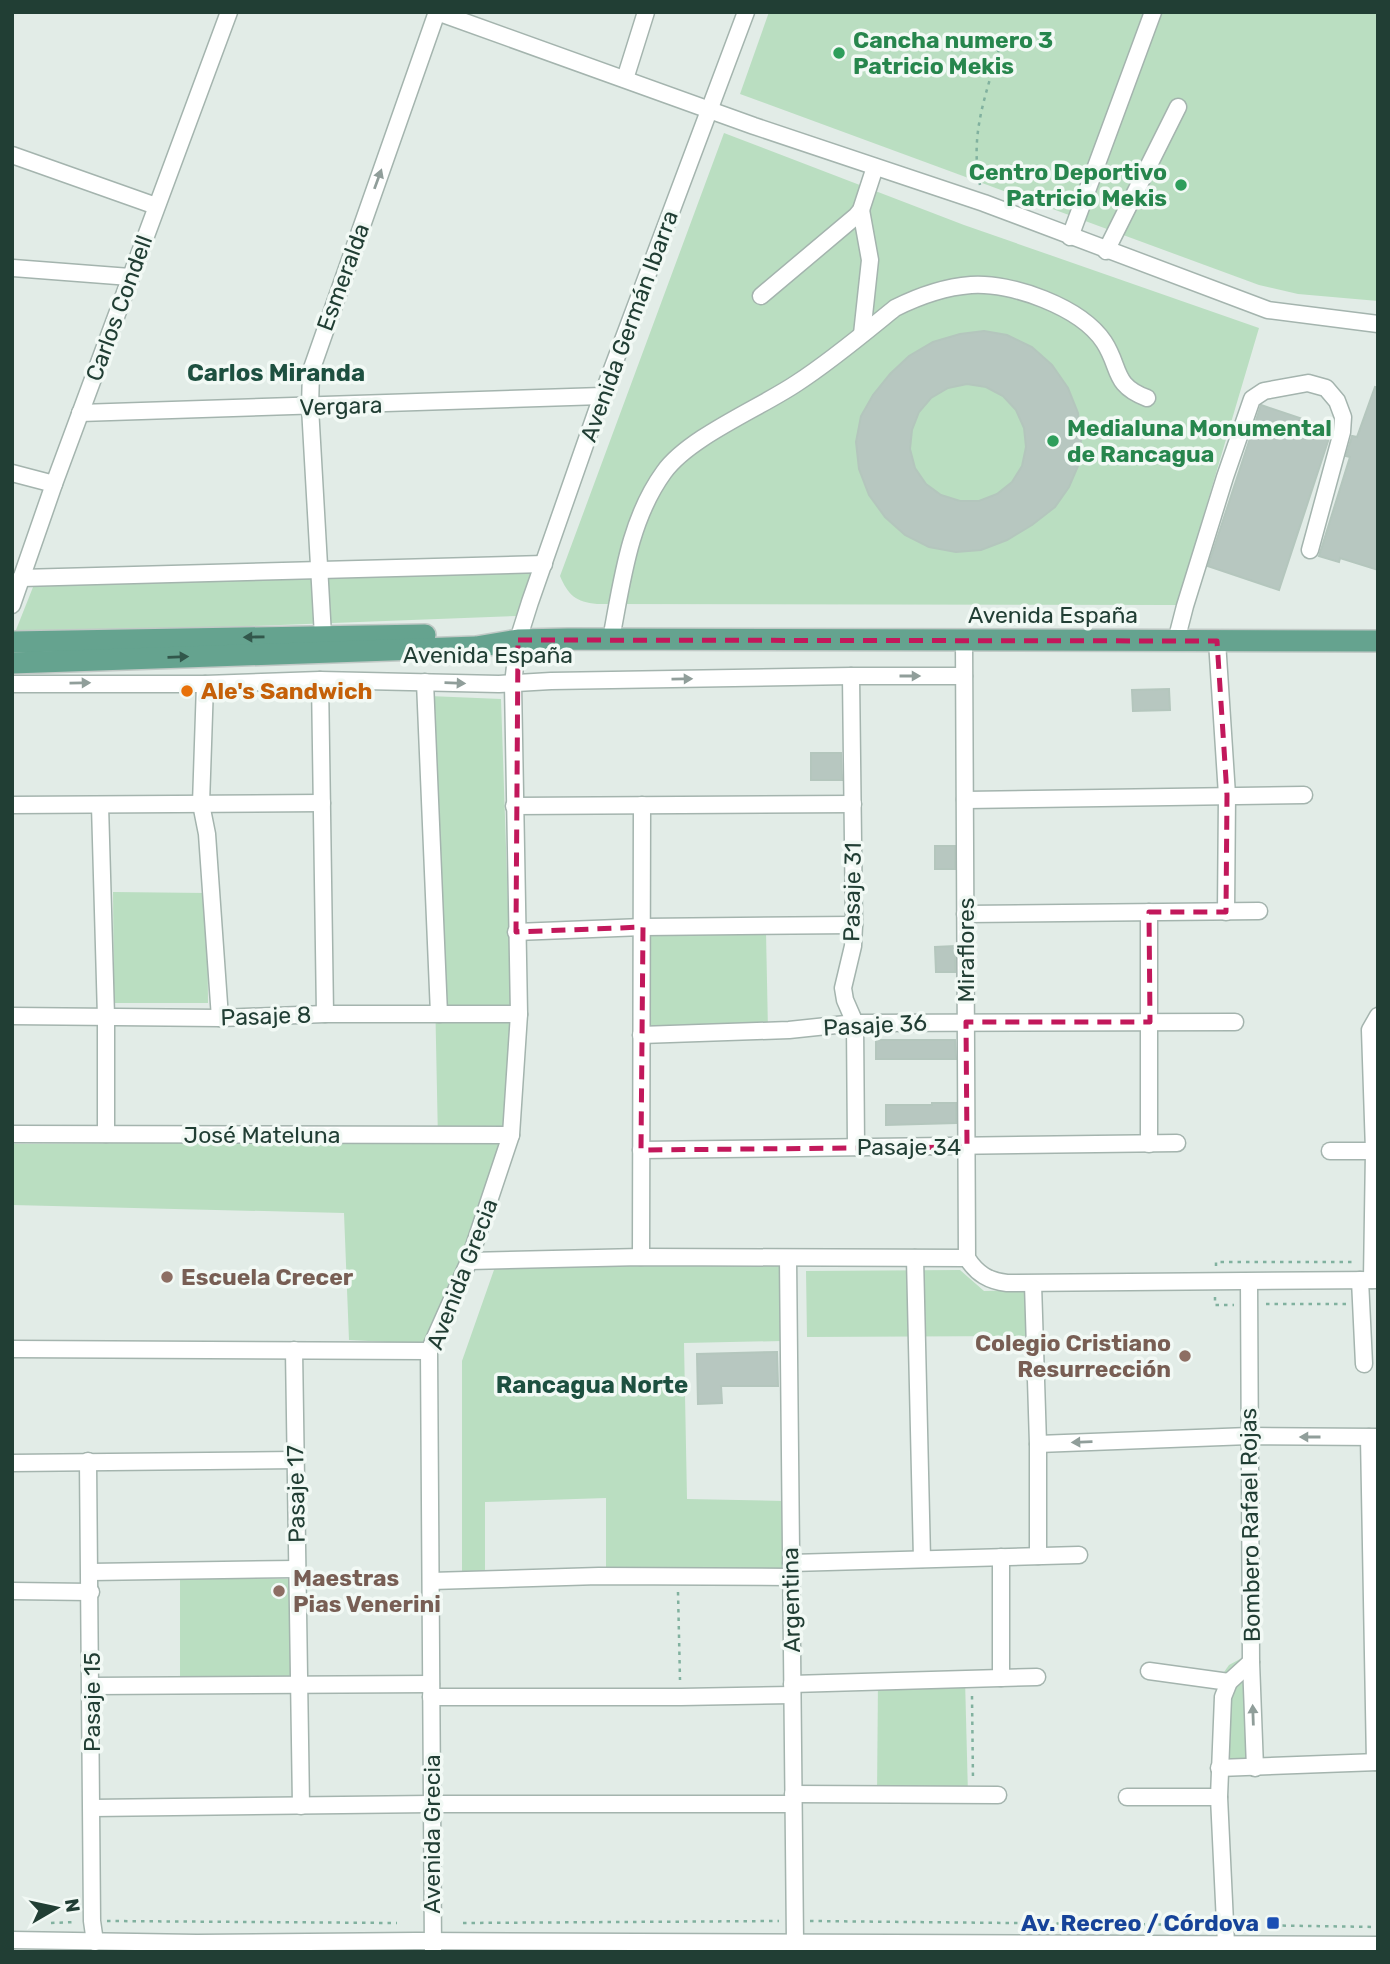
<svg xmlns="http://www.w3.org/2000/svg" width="1390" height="1964" viewBox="0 0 1390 1964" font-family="Rubik,sans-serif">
	<rect width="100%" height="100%" fill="#e2ece7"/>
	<g fill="#badec1">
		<path d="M769 12H1378V301L1298 294 1259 285 740 94Z"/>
		<path d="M724 133 964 225 1259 328 1177 605 597 604C576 602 568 595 560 576Z"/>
		<path d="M540 559 516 616 14 635 39 572Z"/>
		<path d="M429 696 501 699 512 1026 506 1130 466 1259 427 1344 349 1340 344 1213 12 1205V1144L438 1141Z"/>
		<path d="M113 892 207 893 208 1003H114Z"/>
		<path d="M647 932H766L768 1031 647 1032Z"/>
		<path d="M641 1263 781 1265 782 1341 684 1343 687 1499 784 1501V1570H606V1498L485 1502V1572H462V1361L495 1267Z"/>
		<path d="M960 1270 984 1291 1027 1290 1028 1336 807 1337 806 1271Z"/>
		<path d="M180 1578 294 1579V1683L180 1682Z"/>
		<path d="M1253 1652V1768L1220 1769 1222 1675 1229 1665Z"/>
		<path d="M965 1679 968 1795H877L878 1681Z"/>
	</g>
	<g fill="#b7c7c0" stroke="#b4c6bd" stroke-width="2" fill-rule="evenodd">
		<path d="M984 331 1007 335 1032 347 1052 365 1068 388 1078 413 1081 440 1078 466 1069 487 1055 507 1032 525 1007 540 981 550 956 552 929 547 905 535 885 517 869 495 859 469 856 442 861 416 873 395 890 374 909 356 933 342 960 334ZM967 384 986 387 1003 396 1016 410 1024 428 1026 447 1022 466 1012 482 997 494 979 501H960L941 495 926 484 915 468 910 449 912 430 919 412 931 398 948 388Z"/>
		<path d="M1375 387 1378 388V570L1340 558 1339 562 1319 556 1350 457 1346 456 1352 436 1357 437Z"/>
		<path d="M1261 405 1332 429 1279 590 1208 566Z"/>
		<path d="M1169 689 1170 710 1133 711 1132 690Z"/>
		<path d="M811 753H841L842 780H811Z"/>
		<rect x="935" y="846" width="20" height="23"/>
		<path d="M955 946V972H936L935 947Z"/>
		<path d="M876 1040H955L956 1059H876Z"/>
		<path d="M932 1103H956V1123L886 1125V1105H932Z"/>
		<path d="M777 1352 778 1386H721L722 1403 698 1404 697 1354Z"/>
	</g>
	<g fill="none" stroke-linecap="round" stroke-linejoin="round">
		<g stroke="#a4b4ae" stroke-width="19">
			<g id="minor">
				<path d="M437 12 754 126 984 203 1268 310 1378 324"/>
				<path d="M625 79 646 12"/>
				<path d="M12 155 156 206"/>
				<path d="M861 210 870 260 862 334"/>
				<path d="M1070 237 1153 12"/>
				<path d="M1106 251 1178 107"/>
				<path d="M13 268 130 277"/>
				<path d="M761 296 856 216 861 210 875 167"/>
				<path d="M80 413 602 396"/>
				<path d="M12 473 54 484"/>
				<path d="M21 578 544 564"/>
				<path d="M12 605 54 484 229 12"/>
				<path d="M323 636 310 407 311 371 437 12"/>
				<path d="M611 639C622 582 629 520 664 472 689 437 760 408 797 383 831 361 863 334 895 308 917 297 945 287 971 285 1011 282 1081 307 1104 342 1121 368 1112 385 1147 398"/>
				<path d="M964 641 967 1258C977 1274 989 1281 1007 1283L1378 1280"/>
				<path d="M1176 641 1185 606 1225 477 1252 399 1264 391 1308 383 1326 388 1337 401 1343 417 1342 432 1310 550"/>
				<path d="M1217 641 1227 795 1226 912"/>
				<path d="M851 676 854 925 853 946 843 988 845 1000 855 1023 856 1147"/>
				<path d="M320 680 325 1014"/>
				<path d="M425 682 439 1014"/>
				<path d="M12 684H205L320 680 499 684 551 681 851 676H964"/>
				<path d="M205 684 201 804 207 834 220 1018"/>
				<path d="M965 800 1304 795"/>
				<path d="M12 805 322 803"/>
				<path d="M100 805 106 1017V1134"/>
				<path d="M514 806 853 804"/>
				<path d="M1149 912V1144"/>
				<path d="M965 914 1259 911"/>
				<path d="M516 932 643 927 854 925"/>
				<path d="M12 1016 220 1018 325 1014H519"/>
				<path d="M641 1035 789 1030 855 1023 1235 1022"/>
				<path d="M12 1134 511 1135"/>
				<path d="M641 1150 1177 1143"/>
				<path d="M1330 1151H1374"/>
				<path d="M641 1257 642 805"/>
				<path d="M788 1258 795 1942"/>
				<path d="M915 1258 922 1559"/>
				<path d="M469 1261 641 1257 967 1258"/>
				<path d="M1360 1280 1364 1364"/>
				<path d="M1372 1280 1374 1151 1370 1030 1378 1016"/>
				<path d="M1249 1282 1251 1662 1255 1768"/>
				<path d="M1033 1284 1038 1444V1556"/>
				<path d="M12 1349 429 1351"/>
				<path d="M294 1350 301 1806"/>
				<path d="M1369 1437 1375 1762"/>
				<path d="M1038 1444 1249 1436 1378 1437"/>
				<path d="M88 1461 92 1921 95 1942"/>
				<path d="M12 1463 296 1460"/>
				<path d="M791 1563 1079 1555"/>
				<path d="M90 1572 297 1569"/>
				<path d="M431 1581 599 1576 791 1577"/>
				<path d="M12 1591 91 1592"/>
				<path d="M1149 1671 1229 1682"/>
				<path d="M1001 1678V1557"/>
				<path d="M792 1684 1037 1677"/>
				<path d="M92 1686 431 1684"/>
				<path d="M431 1697H681L792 1695"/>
				<path d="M1219 1768 1378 1762"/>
				<path d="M793 1794 998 1795"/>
				<path d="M1127 1797H1219"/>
				<path d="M92 1808 431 1804H793"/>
				<path d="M12 1940 197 1943 416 1941 1378 1945"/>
				<path d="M1226 1944 1219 1797 1223 1697 1229 1682 1251 1662"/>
				<path d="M433 1952 429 1351 469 1261 511 1135 519 1014 513 684 518 640 530 602 602 396 746 12"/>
			</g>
		</g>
		<g stroke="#c1c9c6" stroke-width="24">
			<g id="major">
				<path d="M12 642 425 635"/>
				<path d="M12 663 476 647 518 640 568 639 1378 641"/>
			</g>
		</g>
		<g stroke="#81b19f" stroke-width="2.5" stroke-dasharray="3.5 5" stroke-linecap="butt">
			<path d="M980 185C969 133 987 92 1001 42"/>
			<path d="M1216 1266V1262H1356"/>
			<path d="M1215 1297V1305H1234"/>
			<path d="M1266 1304H1346"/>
			<path d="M678 1592 680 1680"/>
			<path d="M972 1696 973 1780"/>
			<path d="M107 1921 397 1923"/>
			<path d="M810 1921 1209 1925"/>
			<path d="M51 1923 75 1922"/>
			<path d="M463 1923 779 1921"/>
			<path d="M1240 1925 1378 1927"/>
		</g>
		<use href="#minor" stroke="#fff" stroke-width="16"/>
		<use href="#major" stroke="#65a38f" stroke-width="21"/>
	</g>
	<defs><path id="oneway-solid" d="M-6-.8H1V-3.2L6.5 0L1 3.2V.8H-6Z" transform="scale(1.75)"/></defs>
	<g fill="#909e9a">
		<use href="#oneway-solid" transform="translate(378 179) rotate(-70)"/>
		<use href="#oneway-solid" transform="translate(910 676)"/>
		<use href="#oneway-solid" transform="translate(682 679) rotate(-1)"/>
		<use href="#oneway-solid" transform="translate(80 683) rotate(-1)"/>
		<use href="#oneway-solid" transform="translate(455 683) rotate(2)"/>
		<use href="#oneway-solid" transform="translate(1310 1437) rotate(-180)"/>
		<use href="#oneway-solid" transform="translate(1082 1442) rotate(178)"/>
		<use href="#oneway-solid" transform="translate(1253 1715) rotate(-92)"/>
	</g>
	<g fill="#32574b">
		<use href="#oneway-solid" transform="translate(254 637) rotate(179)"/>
		<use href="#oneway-solid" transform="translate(178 657) rotate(-2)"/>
	</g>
	<path fill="none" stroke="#c2185b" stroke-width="5" stroke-dasharray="14 9" stroke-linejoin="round" d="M518 640 1217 641 1227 795 1226 912H1149L1150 1022H966L967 1147 641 1150 643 927 516 932Z"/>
	<g fill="#2e9e5b" stroke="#f2f9f5" stroke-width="2.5">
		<circle cx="839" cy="53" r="7"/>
		<circle cx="1181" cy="185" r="7"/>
		<circle cx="1053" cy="441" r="7"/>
	</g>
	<circle fill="#e8710a" stroke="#f2f9f5" stroke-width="2.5" cx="187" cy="691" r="7"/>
	<g fill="#8d6e63" stroke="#f2f9f5" stroke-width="2.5">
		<circle cx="167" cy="1277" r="7"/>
		<circle cx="1185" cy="1356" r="7"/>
		<circle cx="279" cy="1591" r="7"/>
	</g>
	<rect fill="#1a4fb4" stroke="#f2f9f5" stroke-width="2.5" x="1266" y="1916" width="14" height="14" rx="3.5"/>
	<g text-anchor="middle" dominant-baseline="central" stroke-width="7" stroke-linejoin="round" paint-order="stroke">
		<g font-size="23" font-weight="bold" fill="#27864d" stroke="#f2f9f5" text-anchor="start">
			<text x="853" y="40">Cancha numero 3<tspan x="853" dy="26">Patricio Mekis</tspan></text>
			<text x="1167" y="172" text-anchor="end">Centro Deportivo<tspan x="1167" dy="26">Patricio Mekis</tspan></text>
			<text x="1067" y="428">Medialuna Monumental<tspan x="1067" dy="26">de Rancagua</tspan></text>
		</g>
		<g font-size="23" fill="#213e34" stroke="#f2f9f5">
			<text transform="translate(343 277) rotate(-70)">Esmeralda</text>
			<text transform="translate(119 308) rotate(-70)">Carlos Condell</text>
			<text transform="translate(629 326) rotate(-70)">Avenida Germán Ibarra</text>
			<text transform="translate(341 406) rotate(-2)">Vergara</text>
			<text x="1053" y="615">Avenida España</text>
			<text x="488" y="655">Avenida España</text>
			<text transform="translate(852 892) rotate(-89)">Pasaje 31</text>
			<text transform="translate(966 950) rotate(-90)">Miraflores</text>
			<text transform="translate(266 1016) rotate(-2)">Pasaje 8</text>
			<text transform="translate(875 1025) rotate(-3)">Pasaje 36</text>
			<text x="262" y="1135">José Mateluna</text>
			<text x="909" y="1147">Pasaje 34</text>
			<text transform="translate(462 1274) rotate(-69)">Avenida Grecia</text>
			<text transform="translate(296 1494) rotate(-91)">Pasaje 17</text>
			<text transform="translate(1250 1525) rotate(-91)">Bombero Rafael Rojas</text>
			<text transform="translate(791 1600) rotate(-91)">Argentina</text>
			<text transform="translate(92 1702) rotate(-90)">Pasaje 15</text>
			<text transform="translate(432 1834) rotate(-90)">Avenida Grecia</text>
		</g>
		<g font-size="23" font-weight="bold" fill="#c56008" stroke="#f2f9f5" text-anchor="start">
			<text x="201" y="691">Ale's Sandwich</text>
		</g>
		<g font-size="23" font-weight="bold" fill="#785e54" stroke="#f2f9f5" text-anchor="start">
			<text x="181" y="1277">Escuela Crecer</text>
			<text x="1171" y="1343" text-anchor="end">Colegio Cristiano<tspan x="1171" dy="26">Resurrección</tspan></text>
			<text x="293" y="1578">Maestras<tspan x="293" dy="26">Pias Venerini</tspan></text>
		</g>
		<g font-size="23" font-weight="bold" fill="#164399" stroke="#f2f9f5" text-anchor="end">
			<text x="1259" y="1923">Av. Recreo / Córdova</text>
		</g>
		<g font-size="24" font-weight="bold" fill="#1d5040" stroke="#f2f9f5">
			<text x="276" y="373">Carlos Miranda</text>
			<text x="592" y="1385">Rancagua Norte</text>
		</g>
	</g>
	<rect width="1390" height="1964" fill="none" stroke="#213e34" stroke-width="28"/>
	<g transform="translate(56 1908) rotate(81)" stroke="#f2f9f5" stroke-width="5" paint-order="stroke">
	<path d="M0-5L12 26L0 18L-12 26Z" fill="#213e34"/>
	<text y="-10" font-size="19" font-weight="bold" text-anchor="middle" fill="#213e34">N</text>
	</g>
</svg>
